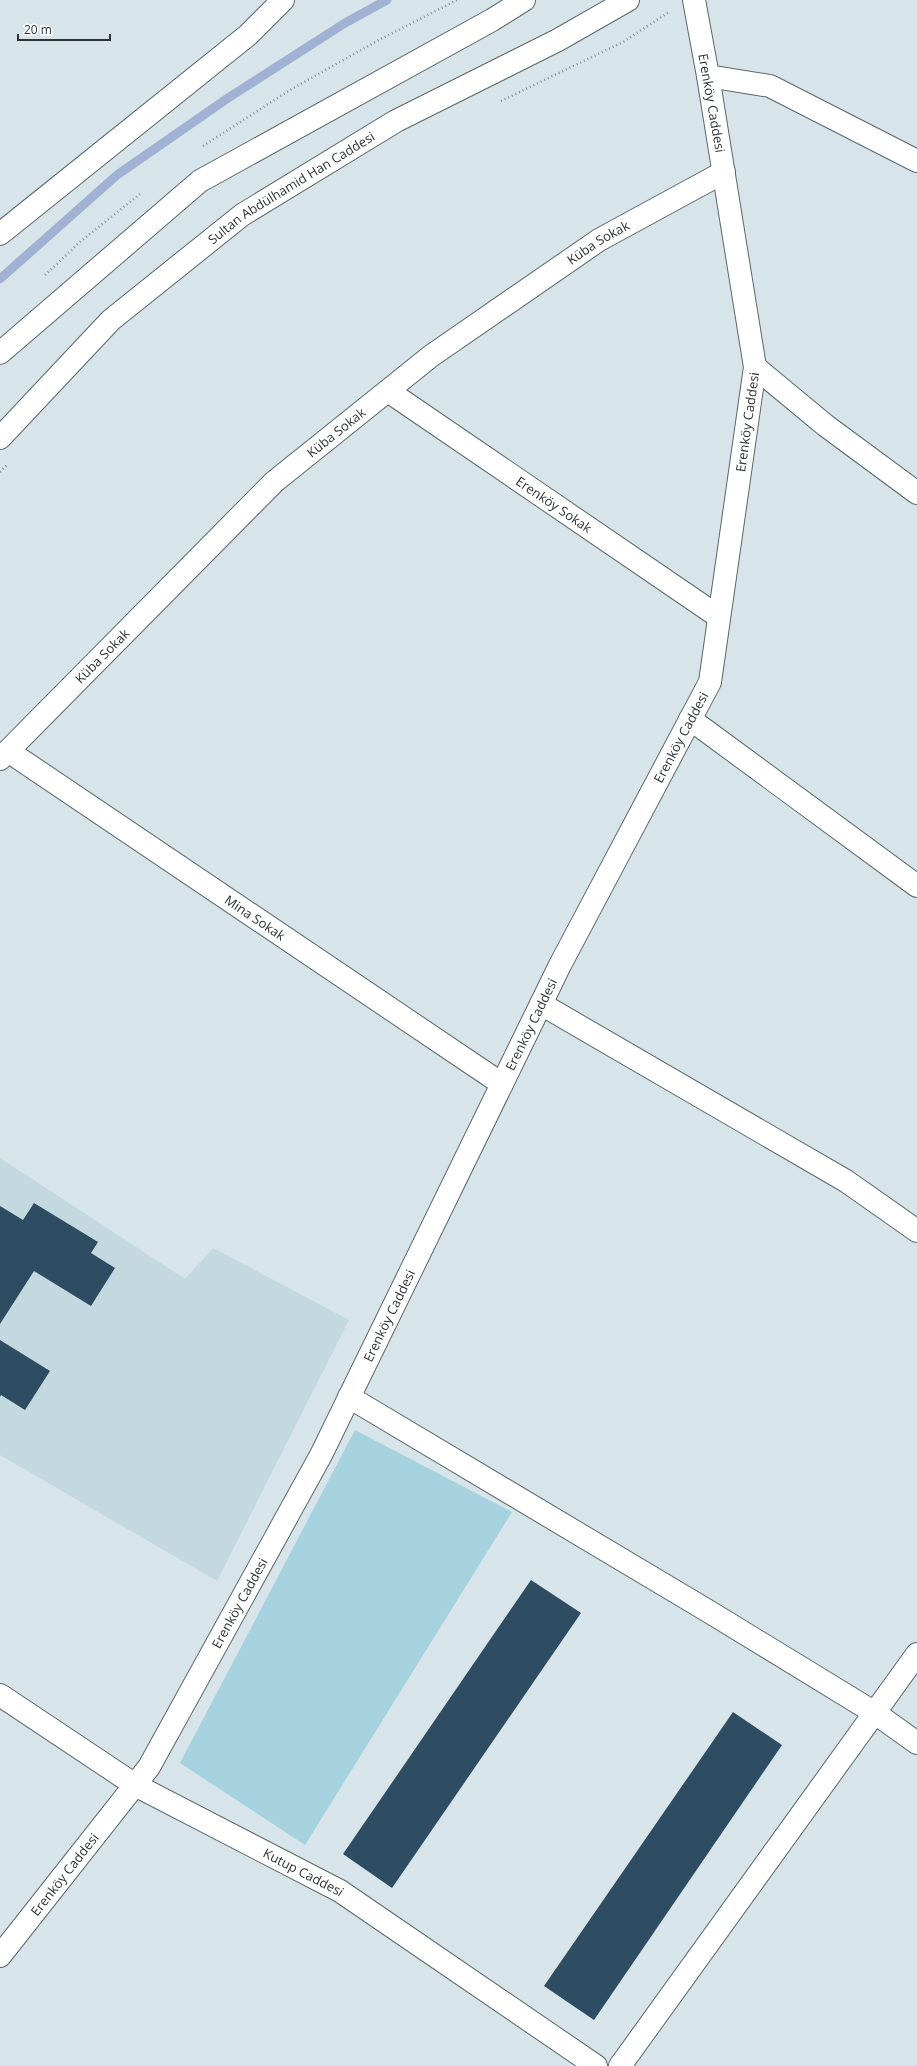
<svg xmlns="http://www.w3.org/2000/svg" width="917" height="2066" viewBox="0 0 917 2066" font-family="'Open Sans',sans-serif">
	<rect width="100%" height="100%" fill="#d7e4e9"/>
	<path fill="#c3d8df" d="M0 1158 185 1279 213 1248 349 1320 217 1581 0 1455Z"/>
	<path fill="#a6d1df" d="M355 1430 512 1512 305 1845 180 1763Z"/>
	<g fill="none" stroke-linecap="round" stroke-linejoin="round">
		<path stroke="#a1b1d3" stroke-width="9" d="M0 279 117 175 228 98 345 23 387 0"/>
	</g>
	<g fill="#2e4c62">
		<path d="M34 1203 98 1242 91 1253 115 1268 91 1306 34 1271 0 1324V1206L23 1220Z"/>
		<path d="M0 1340 50 1371 25 1410 1 1395 0 1397Z"/>
		<path d="M531 1580 581 1613 392 1888 343 1854Z"/>
		<path d="M733 1712 782 1745 594 2020 544 1986Z"/>
	</g>
	<g fill="none" stroke-linecap="round" stroke-linejoin="round">
		<g stroke="#5b676b" stroke-width="24">
			<g id="street">
				<path d="M708 76 770 86 917 161"/>
				<path d="M0 234 248 35 283 0"/>
				<path d="M755 367 825 425 917 493"/>
				<path id="s1" d="M388 391 719 617"/>
				<path d="M690 719 917 886"/>
				<path id="s2" d="M8 751 502 1084"/>
				<path id="s3" d="M0 759 274 482 431 356 599 240 724 172"/>
				<path d="M541 1004 846 1181 917 1231"/>
				<path d="M349 1397 708 1611 875 1713 917 1743"/>
				<path id="s4" d="M0 1695 135 1785 340 1891 596 2066"/>
				<path d="M620 2066 917 1654"/>
			</g>
		</g>
		<g stroke="#5b676b" stroke-width="24">
			<g id="secondary">
				<path id="s5" d="M0 1956 149 1767 321 1455 560 965 710 682 755 367 708 76 694 0"/>
			</g>
		</g>
		<g stroke="#5b676b" stroke-width="24">
			<g id="primary">
				<path d="M0 353 200 181 492 20 524 0"/>
				<path id="s6" d="M0 438 111 320 242 215 396 121 558 40 628 0"/>
			</g>
		</g>
		<g stroke="#848d91" stroke-width="2.5" stroke-dasharray="1 3" stroke-linecap="butt">
			<path d="M501 101 623 42 669 12"/>
			<path d="M203 146 290 90 377 41 457 0"/>
			<path d="M45 275 81 241 140 194"/>
			<path d="M0 472 8 464"/>
		</g>
		<use href="#street" stroke="#fff" stroke-width="22"/>
		<use href="#secondary" stroke="#fff" stroke-width="22"/>
		<use href="#primary" stroke="#fff" stroke-width="22"/>
	</g>
	<g text-anchor="middle" dominant-baseline="central" stroke-width="4" stroke-linejoin="round" paint-order="stroke">
		<g font-size="13" fill="#2e3335" stroke="#fff">
			<text transform="translate(712 103) rotate(80)">Erenköy Caddesi</text>
			<text stroke="none"><textPath href="#s6" startOffset="386">Sultan Abdülhamid Han Caddesi</textPath></text>
			<text stroke="none"><textPath href="#s3" startOffset="793">Küba Sokak</textPath></text>
			<text stroke="none"><textPath href="#s5" startOffset="1725">Erenköy Caddesi</textPath></text>
			<text stroke="none"><textPath href="#s3" startOffset="469">Küba Sokak</textPath></text>
			<text stroke="none"><textPath href="#s1" startOffset="201">Erenköy Sokak</textPath></text>
			<text stroke="none"><textPath href="#s3" startOffset="145">Küba Sokak</textPath></text>
			<text stroke="none"><textPath href="#s5" startOffset="1400">Erenköy Caddesi</textPath></text>
			<text stroke="none"><textPath href="#s2" startOffset="298">Mina Sokak</textPath></text>
			<text stroke="none"><textPath href="#s5" startOffset="1076">Erenköy Caddesi</textPath></text>
			<text stroke="none"><textPath href="#s5" startOffset="752">Erenköy Caddesi</textPath></text>
			<text stroke="none"><textPath href="#s5" startOffset="428">Erenköy Caddesi</textPath></text>
			<text stroke="none"><textPath href="#s4" startOffset="352">Kutup Caddesi</textPath></text>
			<text stroke="none"><textPath href="#s5" startOffset="104">Erenköy Caddesi</textPath></text>
		</g>
	</g>
	<path d="M18 34v6h92v-6" fill="none" stroke="#2e3335" stroke-width="2"/>
	<text x="24" y="34" font-size="12" fill="#2e3335" stroke="#ffffff" stroke-width="3" paint-order="stroke">20 m</text>
</svg>
